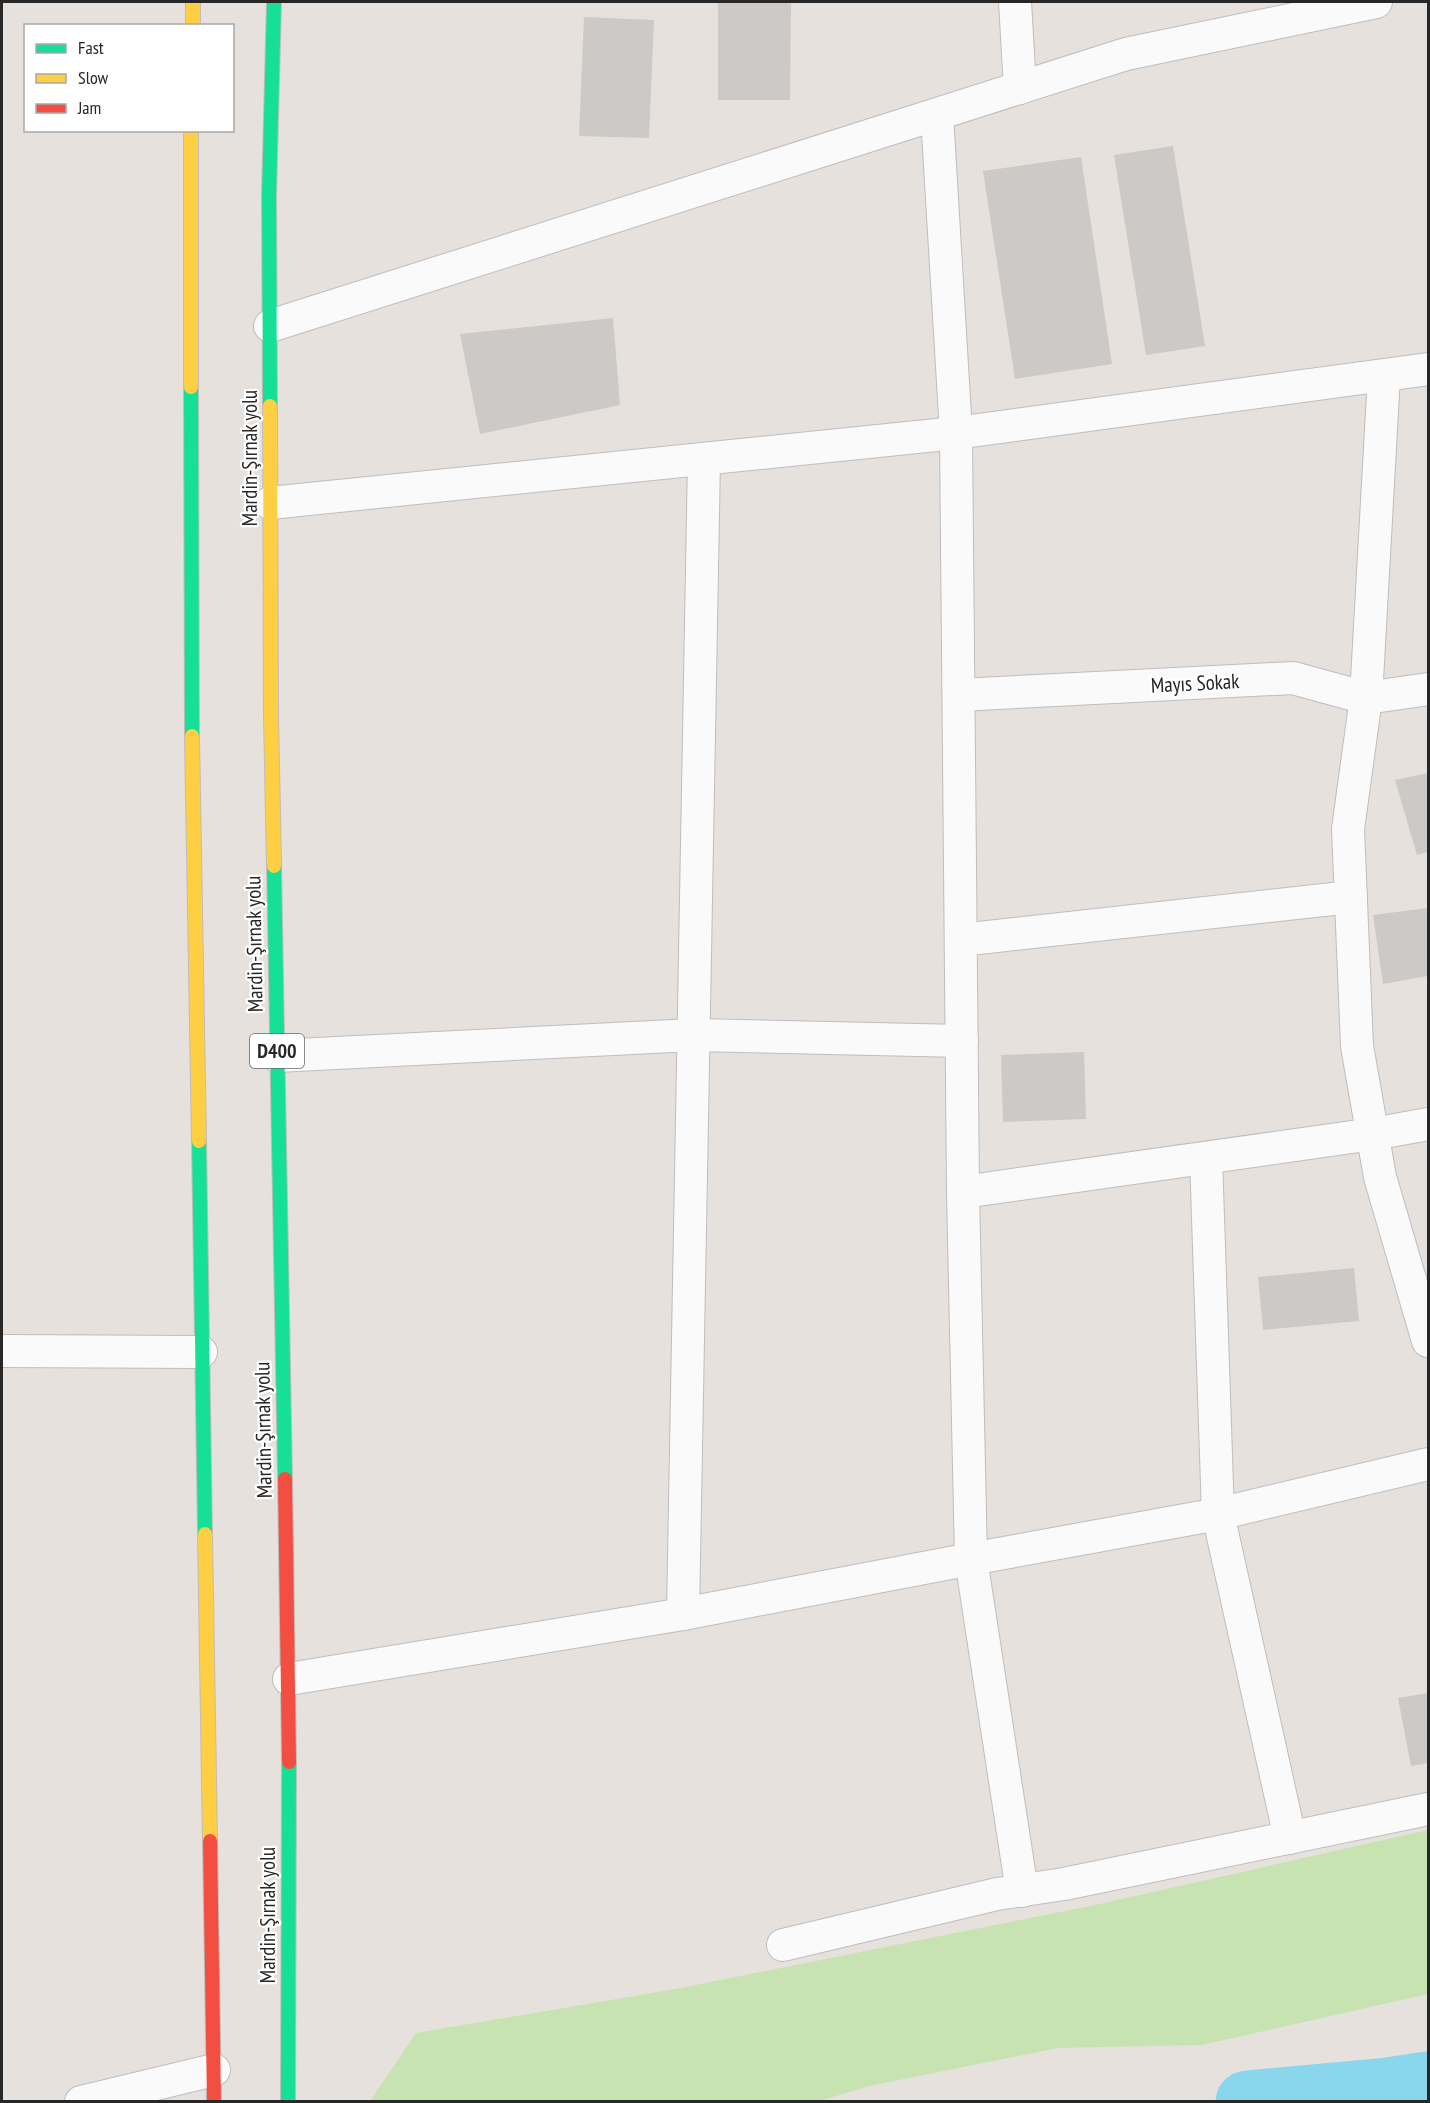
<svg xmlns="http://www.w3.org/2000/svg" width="1430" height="2103" viewBox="0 0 1430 2103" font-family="'PT Sans Narrow',sans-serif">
	<rect width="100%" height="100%" fill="#e6e1dc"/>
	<path fill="#c8e3b2" d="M1428 1830V1994L1202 2045 1058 2048 869 2086 820 2101H370L416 2033 681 1988 1095 1905Z"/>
	<path fill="#8ad6ec" d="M1428 2066V2101H1399L1388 2089 1399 2071Z"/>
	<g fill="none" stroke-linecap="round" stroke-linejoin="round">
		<path stroke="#8ad6ec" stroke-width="63" d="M1247 2102 1388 2089 1428 2083"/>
	</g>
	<g fill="#ccc9c6">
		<path d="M718 2H791L790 100H718Z"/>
		<path d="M584 17 654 20 649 138 579 136Z"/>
		<path d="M1173 146 1205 346 1146 355 1114 155Z"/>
		<path d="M1081 157 1112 364 1015 379 983 171Z"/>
		<path d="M613 318 620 405 480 434 460 334Z"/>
		<path d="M1428 773V852L1417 855 1395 780Z"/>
		<path d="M1428 908V976L1383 984 1373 915Z"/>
		<path d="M1084 1052 1086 1119 1003 1122 1001 1055Z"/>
		<path d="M1354 1268 1359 1321 1263 1330 1258 1277Z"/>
		<path d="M1428 1693V1763L1411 1766 1398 1698Z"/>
	</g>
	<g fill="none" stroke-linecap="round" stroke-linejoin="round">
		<g stroke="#bfbdbe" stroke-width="34">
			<g id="street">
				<path d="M1015 2 1020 88"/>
				<path d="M937 115 956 433 963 1192 971 1559 1022 1891"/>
				<path d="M270 326 1126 54 1376 2"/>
				<path d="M1384 376 1366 698 1348 829 1357 1046 1380 1177 1428 1341"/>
				<path d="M270 503 956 433 1428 369"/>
				<path d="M959 695 1293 678 1366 698 1428 689"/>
				<path d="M961 940 1351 897"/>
				<path d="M277 1056 693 1035 962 1041"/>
				<path d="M1206 1158 1218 1514 1290 1838"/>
				<path d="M963 1192 1373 1134 1428 1124"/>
				<path d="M2 1351 201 1352"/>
				<path d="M683 1614 704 459"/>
				<path d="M289 1679 683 1614 971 1559 1218 1514 1428 1464"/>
				<path d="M783 1945 997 1894 1064 1884 1428 1809"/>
				<path d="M81 2102 214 2070"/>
			</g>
		</g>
		<g stroke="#bfbdbb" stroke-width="16">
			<g id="fast">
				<path d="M191 387 192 736"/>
				<path d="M270 406 269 195 274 2"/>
				<path d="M274 866 285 1479"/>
				<path d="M199 1141 205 1534"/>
				<path d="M288 2102 289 1762"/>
			</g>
		</g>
		<g stroke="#bfbdbb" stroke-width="16">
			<g id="slow">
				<path d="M193 2V26"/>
				<path d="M191 130V387"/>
				<path d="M270 406 271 716 274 866"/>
				<path d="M192 736 199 1141"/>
				<path d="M205 1534 210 1841"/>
			</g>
		</g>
		<g stroke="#bfbdbb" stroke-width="16">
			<g id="jam">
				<path d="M285 1479 289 1762"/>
				<path d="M210 1841 214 2102"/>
			</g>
		</g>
		<use href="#street" stroke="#fbfafa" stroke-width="32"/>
		<use href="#fast" stroke="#16e098" stroke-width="14"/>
		<use href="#slow" stroke="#ffcf43" stroke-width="14"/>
		<use href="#jam" stroke="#f24e42" stroke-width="14"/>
	</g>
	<g text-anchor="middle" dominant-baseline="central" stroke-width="4.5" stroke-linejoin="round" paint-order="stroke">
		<rect fill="#fff" stroke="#686868" stroke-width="1.5" x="250" y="1034" width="54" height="34" rx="4.5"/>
		<g font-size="20" font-weight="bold" fill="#272727">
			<text x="277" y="1051">D400</text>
		</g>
		<g font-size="21" fill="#272727" stroke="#fff">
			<text transform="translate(249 458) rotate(-90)">Mardin-Şırnak yolu</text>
			<text transform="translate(1195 683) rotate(-3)">Mayıs Sokak</text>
			<text transform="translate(254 944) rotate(-91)">Mardin-Şırnak yolu</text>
			<text transform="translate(263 1430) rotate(-91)">Mardin-Şırnak yolu</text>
			<text transform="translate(267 1915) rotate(-90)">Mardin-Şırnak yolu</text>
		</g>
	</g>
	<rect width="1430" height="2103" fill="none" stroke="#272727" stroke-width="6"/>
	<rect x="24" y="24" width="210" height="108" fill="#ffffff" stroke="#a9a9a9" stroke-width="1.5"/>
	<rect x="36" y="44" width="30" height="9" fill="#16e098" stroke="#a9a9a9" stroke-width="1.5"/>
	<text x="78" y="54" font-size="18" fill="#272727">Fast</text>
	<rect x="36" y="74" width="30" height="9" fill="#ffcf43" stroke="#a9a9a9" stroke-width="1.5"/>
	<text x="78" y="84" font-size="18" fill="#272727">Slow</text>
	<rect x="36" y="104" width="30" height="9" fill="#f24e42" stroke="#a9a9a9" stroke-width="1.5"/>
	<text x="78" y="114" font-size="18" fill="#272727">Jam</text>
</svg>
